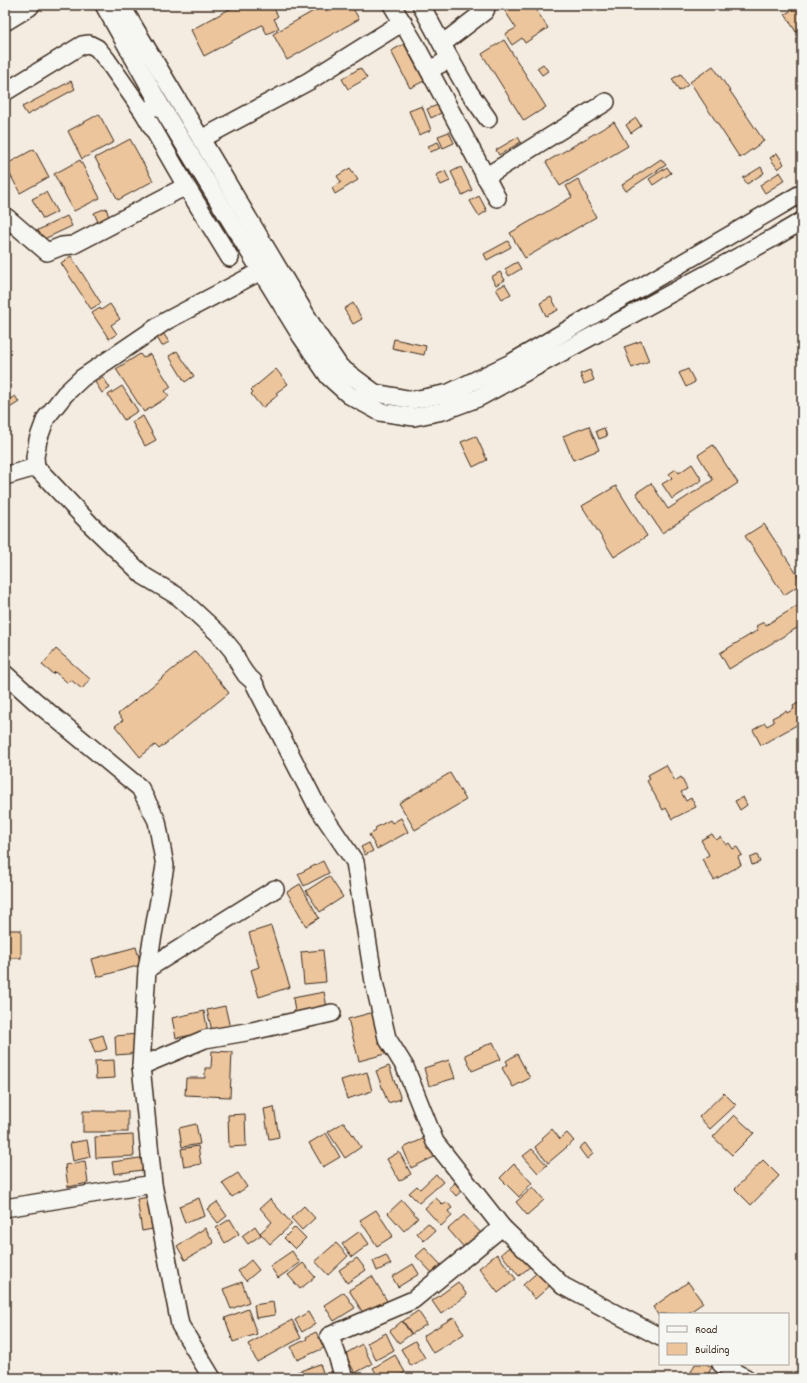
<svg xmlns="http://www.w3.org/2000/svg" width="807" height="1383" viewBox="0 0 807 1383" font-family="Dekko,sans-serif">
	<rect width="100%" height="100%" fill="#f4ece1"/>
	<filter id="ink" filterUnits="userSpaceOnUse"><feTurbulence type="fractalNoise" baseFrequency=".025" numOctaves="2"/><feDisplacementMap in="SourceGraphic" scale="8" xChannelSelector="R" yChannelSelector="G"/><feConvolveMatrix kernelMatrix="1 2 1 2 8 2 1 2 1" color-interpolation-filters="sRGB"/></filter>
	<g filter="url(#ink)">
		<g fill="#ecc59c" stroke="#3b2a1e">
			<path d="M237 5H272L278 16 274 19 279 28 267 34 262 25 204 56 191 30Z"/>
			<path d="M324 5H351L359 19 287 60 273 34Z"/>
			<path d="M501 5H533L548 28 525 43 522 38 512 45 505 34 516 28Z"/>
			<path d="M802 5V29L796 32 785 14Z"/>
			<path d="M504 40 546 107 524 121 482 54Z"/>
			<path d="M404 44 424 81 410 88 391 51Z"/>
			<path d="M543 64 548 71 542 75 537 68Z"/>
			<path d="M713 66 764 141 740 158 690 82Z"/>
			<path d="M360 68 367 78 348 89 342 79Z"/>
			<path d="M681 74 688 85 679 91 672 79Z"/>
			<path d="M71 81 75 89 27 115 22 107Z"/>
			<path d="M438 105 441 113 431 118 427 109Z"/>
			<path d="M422 106 431 130 419 135 409 111Z"/>
			<path d="M802 109V117L798 110Z"/>
			<path d="M99 114 114 142 82 159 68 131Z"/>
			<path d="M636 118 641 126 631 133 626 125Z"/>
			<path d="M614 122 628 146 560 186 546 162Z"/>
			<path d="M449 132 454 143 443 148 438 136Z"/>
			<path d="M518 137 521 142 499 155 496 150Z"/>
			<path d="M130 139 153 181 118 200 95 158Z"/>
			<path d="M438 142 441 148 430 152 428 146Z"/>
			<path d="M34 149 49 177 20 193 5 165Z"/>
			<path d="M777 153 784 164 778 169 770 158Z"/>
			<path d="M661 159 666 165 626 191 622 185Z"/>
			<path d="M80 160 100 198 74 211 54 174Z"/>
			<path d="M461 167 472 190 462 195 451 172Z"/>
			<path d="M667 167 671 173 653 185 649 179Z"/>
			<path d="M761 167 764 173 747 184 743 178Z"/>
			<path d="M350 168 358 180 335 194 332 188 341 182 337 176Z"/>
			<path d="M445 171 450 181 441 185 436 175Z"/>
			<path d="M780 172 785 180 765 193 760 185Z"/>
			<path d="M578 179 588 199 587 200 596 217 525 258 510 233 572 197 566 186Z"/>
			<path d="M46 192 57 212 43 219 32 199Z"/>
			<path d="M479 196 487 211 479 216 470 201Z"/>
			<path d="M106 208 109 217 98 222 94 213Z"/>
			<path d="M67 216 72 226 42 240 38 230Z"/>
			<path d="M508 241 511 247 487 260 484 254Z"/>
			<path d="M71 256 101 303 91 309 61 263Z"/>
			<path d="M517 262 521 269 509 276 505 269Z"/>
			<path d="M500 272 505 280 496 285 491 277Z"/>
			<path d="M505 284 511 294 502 299 496 289Z"/>
			<path d="M551 297 558 310 546 316 540 303Z"/>
			<path d="M353 303 362 319 353 324 344 309Z"/>
			<path d="M110 304 120 319 111 325 117 334 109 339 92 313 100 308 101 310Z"/>
			<path d="M161 330 169 342 162 346 155 334Z"/>
			<path d="M394 339 426 346 424 355 392 348Z"/>
			<path d="M641 341 649 361 632 368 624 347Z"/>
			<path d="M177 351 194 376 185 382 169 356Z"/>
			<path d="M140 354 143 358 150 354 171 387 165 391 169 396 144 412 116 369Z"/>
			<path d="M276 369 288 384 276 393 278 395 262 408 251 394 253 392 251 390Z"/>
			<path d="M688 369 695 382 686 387 679 373Z"/>
			<path d="M590 370 594 380 584 384 580 374Z"/>
			<path d="M103 377 110 388 102 393 95 382Z"/>
			<path d="M122 386 138 411 124 420 108 395Z"/>
			<path d="M15 396 19 402 8 409 5 405V402Z"/>
			<path d="M143 416 156 440 145 446 132 422Z"/>
			<path d="M589 426 599 450 573 460 563 436Z"/>
			<path d="M604 428 607 436 599 439 596 431Z"/>
			<path d="M476 436 487 460 473 467 461 442Z"/>
			<path d="M713 445 738 483 662 533 636 493 651 483 668 509 713 480 698 455Z"/>
			<path d="M692 464 702 480 672 499 662 484 672 478 669 474 676 469 679 473Z"/>
			<path d="M616 486 647 536 614 557 582 506Z"/>
			<path d="M764 524 802 582V583L784 595 745 536Z"/>
			<path d="M802 603V625L729 669 720 653 758 630 756 626 764 622 766 625Z"/>
			<path d="M56 649 90 679 82 689 71 680 68 683 55 672 53 674 42 665Z"/>
			<path d="M195 651 229 693 159 749 155 745 140 757 115 726 123 720 118 714Z"/>
			<path d="M802 701V722L761 745 753 730 765 723 767 726 774 722 772 718 786 711 787 713 794 709 793 706Z"/>
			<path d="M666 765 675 781 681 777 687 789 681 792 686 801 691 798 696 807 672 819 666 808 663 810 647 781 650 779 648 775Z"/>
			<path d="M450 773 466 800 415 830 399 803Z"/>
			<path d="M743 797 747 805 740 810 735 801Z"/>
			<path d="M401 818 408 832 377 849 369 835 376 831 375 828 390 820 392 823Z"/>
			<path d="M712 834 716 840 721 837 726 845 729 843 733 849 737 847 742 855 738 857 741 865 714 880 702 859 709 855 701 840Z"/>
			<path d="M369 843 373 851 365 855 361 847Z"/>
			<path d="M757 855 760 862 752 865 750 858Z"/>
			<path d="M323 861 329 873 304 886 298 874Z"/>
			<path d="M329 876 343 897 320 912 306 891Z"/>
			<path d="M300 884 319 918 306 926 287 892Z"/>
			<path d="M271 926 290 987 259 997 251 970 259 967 249 933Z"/>
			<rect x="5" y="930" width="16" height="28"/>
			<path d="M136 947 141 965 97 977 92 959Z"/>
			<path d="M323 950 326 982 304 984 301 952Z"/>
			<path d="M324 992 327 1007 295 1012 293 998Z"/>
			<path d="M225 1006 230 1028 212 1031 207 1010Z"/>
			<path d="M204 1011 208 1032 176 1038 172 1018Z"/>
			<path d="M374 1012 385 1054 359 1061 348 1019Z"/>
			<path d="M138 1034 140 1053 116 1055 115 1036Z"/>
			<path d="M103 1035 107 1049 95 1053 90 1039Z"/>
			<path d="M493 1042 501 1059 472 1071 465 1055Z"/>
			<path d="M212 1051 232 1052 230 1097 185 1095 186 1078H205V1068H211Z"/>
			<path d="M517 1054 530 1078 513 1087 502 1068 508 1064 506 1061Z"/>
			<path d="M114 1060 115 1078 96 1079 95 1061Z"/>
			<path d="M449 1060 455 1078 429 1086 424 1068Z"/>
			<path d="M389 1066 401 1099 388 1103 376 1071Z"/>
			<path d="M367 1072 372 1091 347 1099 341 1080Z"/>
			<path d="M724 1093 736 1105 710 1129 699 1117Z"/>
			<path d="M274 1107 279 1137 269 1139 264 1109Z"/>
			<rect x="83" y="1111" width="45" height="21"/>
			<path d="M245 1114 246 1146 229 1147 228 1115Z"/>
			<path d="M734 1115 754 1133 732 1155 713 1137Z"/>
			<path d="M344 1122 361 1147 345 1158 328 1132Z"/>
			<path d="M196 1124 200 1144 182 1147 179 1128Z"/>
			<path d="M552 1129 560 1139 567 1133 574 1141 548 1163 535 1147 543 1140 542 1138Z"/>
			<path d="M326 1133 340 1157 323 1167 309 1143Z"/>
			<path d="M133 1135 134 1156 96 1158 95 1137Z"/>
			<path d="M425 1138 434 1157 411 1168 403 1148Z"/>
			<path d="M87 1140 90 1157 73 1161 70 1143Z"/>
			<path d="M585 1143 593 1154 587 1159 579 1148Z"/>
			<path d="M198 1146 201 1164 184 1167 181 1149Z"/>
			<path d="M532 1149 547 1165 538 1173 523 1156Z"/>
			<path d="M399 1152 411 1174 399 1181 387 1159Z"/>
			<path d="M147 1157 149 1169 114 1174 112 1162Z"/>
			<path d="M763 1160 779 1176 751 1205 735 1189Z"/>
			<path d="M85 1161 88 1183 68 1187 65 1165Z"/>
			<path d="M514 1164 532 1183 519 1197 500 1178Z"/>
			<path d="M238 1173 247 1187 232 1197 222 1183Z"/>
			<path d="M436 1174 443 1182 419 1203 409 1193 417 1186 420 1189Z"/>
			<path d="M460 1179 467 1186 456 1196 449 1188Z"/>
			<path d="M533 1187 544 1200 527 1215 516 1202Z"/>
			<path d="M149 1197 153 1229 142 1231 137 1199Z"/>
			<path d="M199 1198 205 1216 185 1223 179 1206Z"/>
			<path d="M436 1198 443 1205 447 1202 452 1208 448 1211 452 1216 441 1226 425 1208Z"/>
			<path d="M270 1199 292 1224 270 1244 260 1233 272 1222 260 1208Z"/>
			<path d="M402 1200 418 1218 404 1231 388 1213Z"/>
			<path d="M217 1202 227 1216 218 1223 207 1209Z"/>
			<path d="M304 1206 315 1218 302 1230 291 1218Z"/>
			<path d="M376 1210 393 1236 377 1246 360 1220Z"/>
			<path d="M464 1215 484 1236 467 1251 448 1229Z"/>
			<path d="M230 1219 239 1234 225 1243 216 1228Z"/>
			<path d="M428 1223 435 1231 424 1241 417 1233Z"/>
			<path d="M255 1226 261 1235 248 1244 242 1236Z"/>
			<path d="M295 1227 306 1238 295 1249 284 1238Z"/>
			<path d="M205 1228 214 1243 185 1260 177 1246Z"/>
			<path d="M360 1231 369 1244 352 1257 342 1244Z"/>
			<path d="M336 1243 348 1256 328 1275 315 1261Z"/>
			<path d="M514 1243 532 1265 519 1276 501 1254Z"/>
			<path d="M425 1248 441 1265 432 1273 416 1256Z"/>
			<path d="M292 1251 300 1263 278 1278 270 1266Z"/>
			<path d="M497 1254 516 1279 498 1293 479 1268Z"/>
			<path d="M386 1255 391 1264 377 1271 373 1261Z"/>
			<path d="M357 1258 366 1270 347 1283 339 1270Z"/>
			<path d="M251 1260 259 1270 246 1281 238 1271Z"/>
			<path d="M303 1263 315 1277 300 1289 288 1275Z"/>
			<path d="M413 1264 419 1274 398 1287 392 1277Z"/>
			<path d="M540 1270 552 1284 535 1299 523 1285Z"/>
			<path d="M372 1276 389 1304 366 1318 349 1290Z"/>
			<path d="M242 1282 249 1302 231 1309 223 1289Z"/>
			<path d="M458 1282 467 1295 441 1314 432 1301Z"/>
			<path d="M688 1282 703 1303 687 1314H660V1318L653 1307Z"/>
			<path d="M344 1292 355 1308 334 1321 324 1305Z"/>
			<path d="M273 1302 275 1315 256 1318 254 1305Z"/>
			<path d="M248 1309 257 1334 233 1342 225 1318Z"/>
			<path d="M418 1311 427 1324 412 1334 403 1321Z"/>
			<path d="M308 1312 315 1324 302 1332 295 1320Z"/>
			<path d="M454 1317 464 1334 433 1353 423 1336Z"/>
			<path d="M292 1320 301 1338 257 1362 248 1344Z"/>
			<path d="M402 1321 411 1334 399 1343 390 1331Z"/>
			<path d="M316 1332 324 1348 297 1360 291 1347 307 1339 306 1337Z"/>
			<path d="M386 1333 394 1350 376 1360 367 1343Z"/>
			<path d="M415 1341 425 1358 411 1366 401 1349Z"/>
			<path d="M362 1344 372 1364 355 1373 345 1354Z"/>
			<path d="M395 1355 405 1372 396 1378H379L373 1368Z"/>
			<path d="M320 1364 325 1378H280Z"/>
			<path d="M695 1364H706L712 1367 706 1378H688Z"/>
			<path d="M336 1369 340 1378H332L330 1372Z"/>
		</g>
		<g fill="none" stroke-linecap="round" stroke-linejoin="round">
			<g stroke="#3b2a1e" stroke-width="20">
				<g id="minor">
					<path d="M104 5 159 103 261 271 301 336 329 377 349 395 380 412 414 417 443 411 478 398 773 238 802 221"/>
					<path d="M121 5 318 335 340 367 375 393 413 400 449 393 511 363 802 193"/>
					<path d="M392 5 414 42 497 198"/>
					<path d="M422 5V7L450 59 429 70"/>
					<path d="M442 44 485 11 486 8 485 5"/>
					<path d="M450 59 467 89 488 119"/>
					<path d="M5 92 82 45 89 44 97 48 107 60 144 113"/>
					<path d="M201 139 309 81 403 22"/>
					<path d="M485 177 606 102"/>
					<path d="M186 186 230 258"/>
					<path d="M5 216 47 252 62 246 73 245 186 186 144 113 159 103"/>
					<path d="M261 271 166 321 82 378 65 394 46 418 38 440 35 457 36 467 90 524 144 576 179 597 219 634 233 651 240 666 246 675 253 681 317 806 355 862 374 982 387 1038 405 1067 435 1142 502 1227 413 1300 329 1336 336 1352 344 1378"/>
					<path d="M5 476 36 467"/>
					<path d="M5 674 35 701 140 788 157 821 165 866 147 969 141 1066 153 1184 180 1325 212 1378"/>
					<path d="M147 969 275 889"/>
					<path d="M141 1066 205 1039 252 1031 332 1013"/>
					<path d="M5 1208 153 1184"/>
					<path d="M502 1227 563 1286 660 1337"/>
					<path d="M721 1364 746 1378"/>
				</g>
			</g>
			<g stroke="#3b2a1e" stroke-width="25">
				<path id="highway" d="M5 19 28 5"/>
			</g>
			<use href="#minor" stroke="#f6f6f2" stroke-width="17"/>
			<use href="#highway" stroke="#f6f6f2" stroke-width="22"/>
		</g>
	</g>
	<rect width="807" height="1383" fill="none" stroke="#f6f6f2" stroke-width="20"/>
	<rect x="10" y="10" width="787" height="1363" fill="none" stroke="#3b2a1e" stroke-width="1.5" filter="url(#ink)"/>
	<rect x="659" y="1313" width="130" height="52" fill="#f6f6f2" stroke="#aba49d"/>
	<rect x="667" y="1326" width="20" height="6" fill="#f6f6f2" stroke="#aba49d"/>
	<text x="695" y="1333" font-size="12" fill="#3b2a1e">Road</text>
	<rect x="667" y="1343" width="20" height="12" fill="#ecc59c" stroke="#aba49d"/>
	<text x="695" y="1353" font-size="12" fill="#3b2a1e">Building</text>
</svg>
